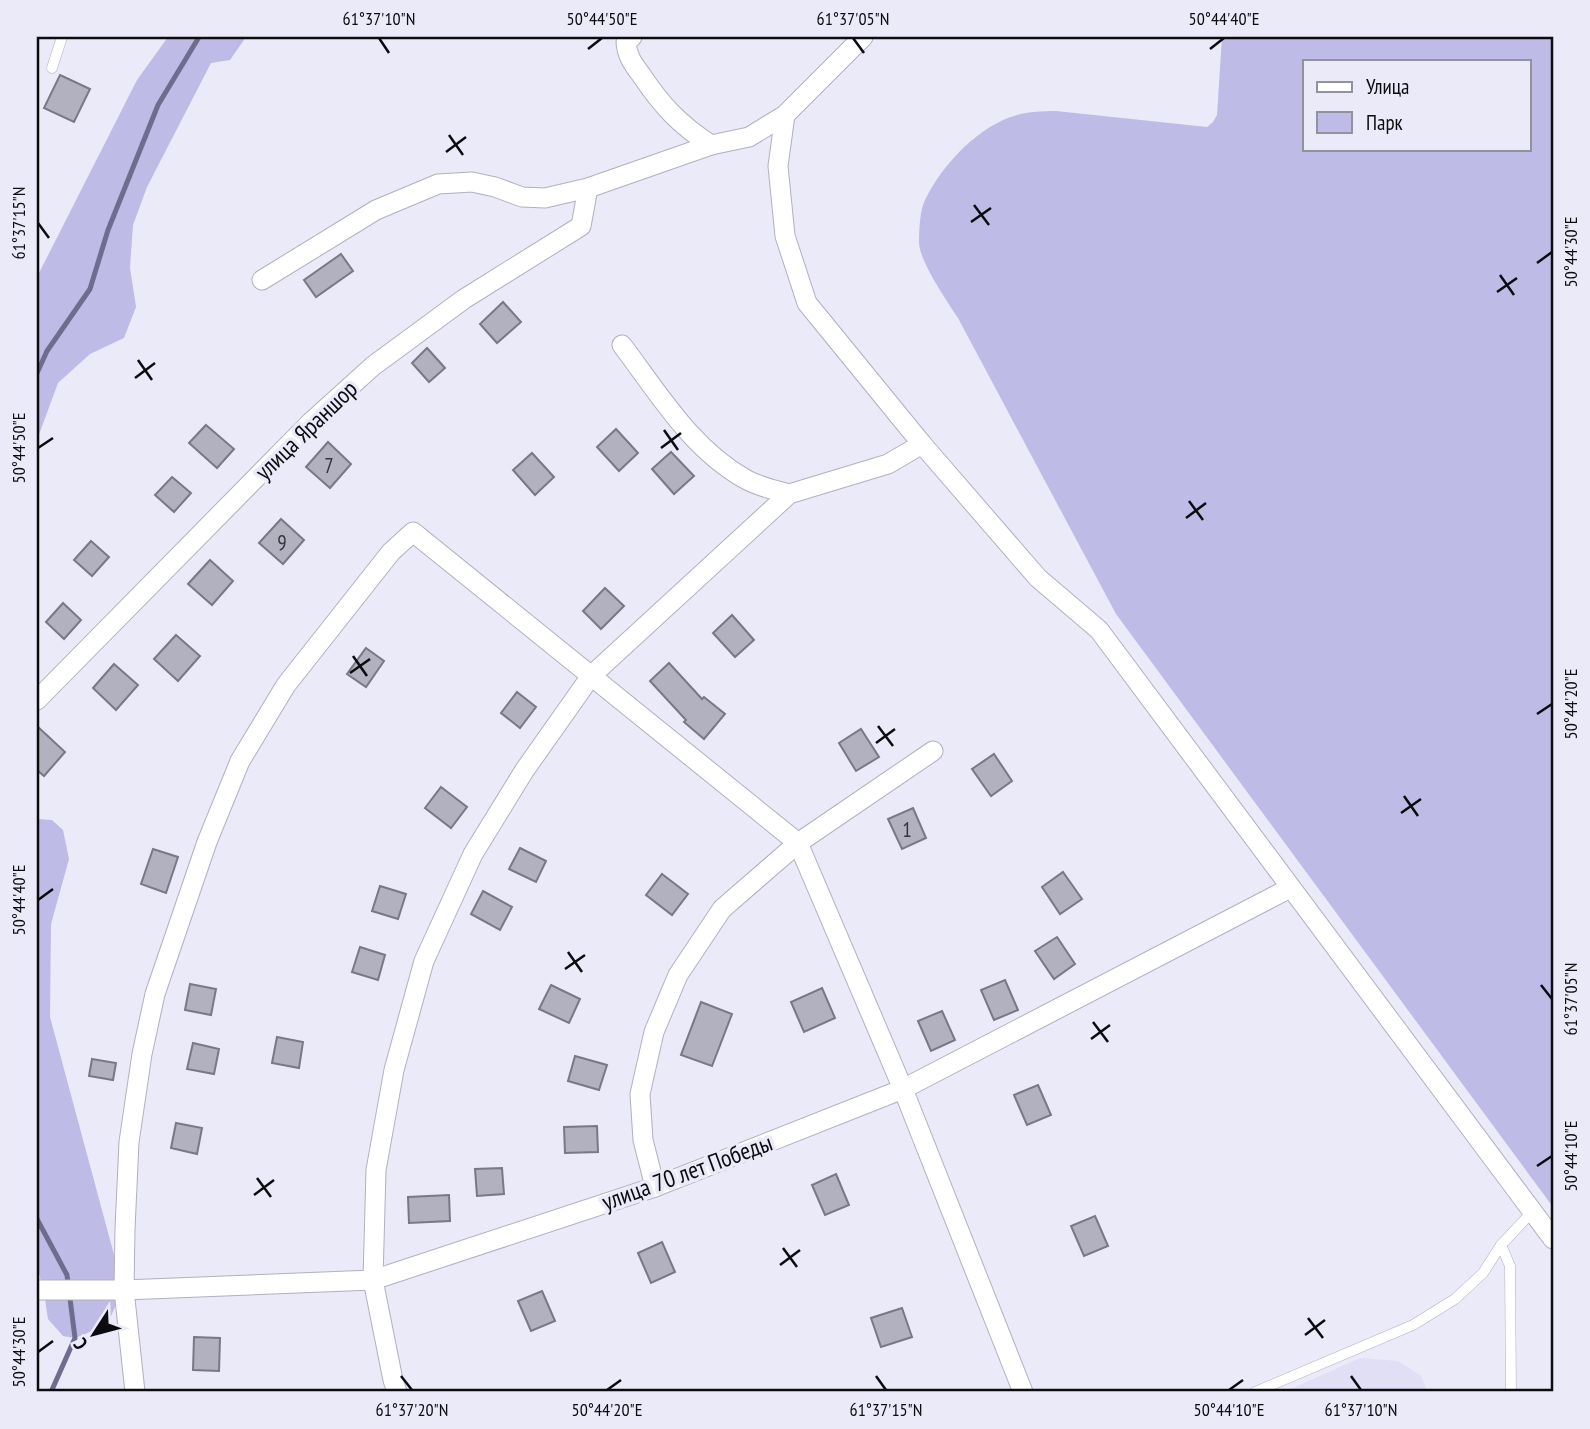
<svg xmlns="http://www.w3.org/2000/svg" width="1590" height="1429" viewBox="0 0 1590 1429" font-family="'PT Sans Narrow',sans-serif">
	<rect width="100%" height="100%" fill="#ebeaf9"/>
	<path fill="#e0dff5" d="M1360 1358 1398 1361 1421 1376 1428 1392H1284Z"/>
	<g fill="#bebbe6" fill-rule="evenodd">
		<path d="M168 37H246L230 60 211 63 147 187 133 225 130 268 136 307 124 338 90 354 58 383 37 440V277L137 80Z"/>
		<path d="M1222 37H1553V1207L1116 614 958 318C947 301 919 261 919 242 919 230 920 210 925 200 941 167 974 131 1008 118 1023 112 1040 111 1056 111L1207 127 1213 122 1217 115ZM1305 61H1529V149H1305Z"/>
		<path d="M37 819 52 820 63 830 69 859 51 924 50 1017 120 1277 115 1307 107 1325 75 1338 63 1336 48 1319 45 1299 37 1264Z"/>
	</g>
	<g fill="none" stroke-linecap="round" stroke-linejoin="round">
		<g stroke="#6f6d8f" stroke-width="5">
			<path d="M37 373 47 351 90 289 108 230 158 105 199 37"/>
			<path d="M37 1219 67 1275 75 1338 51 1392"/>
		</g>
	</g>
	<g fill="#b1b1bf" stroke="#797886" stroke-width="2">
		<path d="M60 75 90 89 74 122 44 108Z"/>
		<path d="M341 254 353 271 316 297 304 280Z"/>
		<path d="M503 302 521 322 497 343 480 324Z"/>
		<path d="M427 348 445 368 429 382 412 363Z"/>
		<path d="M206 425 234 449 217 468 189 443Z"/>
		<path d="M616 429 638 453 619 471 597 447Z"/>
		<path d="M328 442 351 464 330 488 306 467Z"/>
		<path d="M671 452 694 476 674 494 652 469Z"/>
		<path d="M532 453 554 477 535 495 513 470Z"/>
		<path d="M172 477 191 493 174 512 155 495Z"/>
		<path d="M281 519 304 540 283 564 259 543Z"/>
		<path d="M91 541 109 557 92 576 74 560Z"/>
		<path d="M210 560 233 581 212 605 188 584Z"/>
		<path d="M605 588 624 606 601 629 583 611Z"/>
		<path d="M63 603 81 620 64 639 46 622Z"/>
		<path d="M732 615 754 640 735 657 713 633Z"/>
		<path d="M176 635 200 656 178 681 154 659Z"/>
		<path d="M366 648 384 661 366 687 347 674Z"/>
		<path d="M669 663 702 699 704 697 725 714 704 739 684 722 686 720 650 681Z"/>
		<path d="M114 664 138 685 116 710 93 688Z"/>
		<path d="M517 692 536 707 520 728 501 713Z"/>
		<path d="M37 726 65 752 44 776 37 770Z"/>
		<path d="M861 729 879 757 856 771 839 743Z"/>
		<path d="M994 754 1012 781 991 796 972 769Z"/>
		<path d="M441 787 467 807 451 828 425 808Z"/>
		<path d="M913 808 926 838 902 849 888 819Z"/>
		<path d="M520 848 546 861 536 882 509 869Z"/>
		<path d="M153 849 178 857 166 893 141 884Z"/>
		<path d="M1063 872 1082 899 1060 914 1042 887Z"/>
		<path d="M662 874 688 894 672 915 646 895Z"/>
		<path d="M380 886 406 894 398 919 372 911Z"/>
		<path d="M483 891 512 907 500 930 471 914Z"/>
		<path d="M1057 937 1075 964 1054 979 1035 951Z"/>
		<path d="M360 947 385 955 378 980 352 972Z"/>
		<path d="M1005 980 1018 1010 994 1020 981 990Z"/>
		<path d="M190 984 216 989 211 1015 185 1010Z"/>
		<path d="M551 985 580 999 569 1023 539 1009Z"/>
		<path d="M822 988 835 1018 804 1032 791 1002Z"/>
		<path d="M701 1002 732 1014 712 1066 681 1055Z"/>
		<path d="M942 1011 955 1040 931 1051 918 1021Z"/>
		<path d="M277 1037 303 1042 299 1068 272 1063Z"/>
		<path d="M193 1043 219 1049 214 1074 187 1069Z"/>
		<path d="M575 1056 607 1065 599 1090 568 1081Z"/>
		<path d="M92 1059 116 1063 113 1080 89 1076Z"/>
		<path d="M1038 1085 1051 1115 1027 1125 1014 1095Z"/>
		<path d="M176 1123 202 1128 197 1154 171 1148Z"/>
		<path d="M597 1126 598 1152 565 1153 564 1127Z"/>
		<path d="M502 1168 504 1194 477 1196 475 1169Z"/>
		<path d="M836 1174 849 1205 825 1215 812 1185Z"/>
		<path d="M449 1195 450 1221 409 1223 408 1197Z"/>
		<path d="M1095 1216 1108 1246 1084 1256 1071 1226Z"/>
		<path d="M662 1242 675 1272 651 1283 638 1253Z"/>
		<path d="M542 1291 555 1321 531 1331 518 1301Z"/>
		<path d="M902 1308 912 1337 881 1347 871 1318Z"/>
		<path d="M194 1337 220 1338 219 1371 193 1370Z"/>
	</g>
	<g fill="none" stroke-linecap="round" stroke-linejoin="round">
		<g stroke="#b1b0bf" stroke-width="11">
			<g id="lane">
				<path d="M52 68 62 37"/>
				<path d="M1501 1245 1510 1266 1511 1392"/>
				<path d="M1255 1392 1413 1325 1455 1299 1483 1273 1501 1245 1533 1211"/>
			</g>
		</g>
		<g stroke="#b1b0bf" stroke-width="21">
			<g id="street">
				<path d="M632 37 626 42C627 57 634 65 642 76 662 106 680 125 711 145"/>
				<path d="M785 115 778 166 785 236 807 303 922 444 1038 578 1099 630 1553 1239"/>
				<path d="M262 280 376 210 438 184 472 182 495 187 522 197 545 198 588 188 711 145 749 137 785 115 863 37"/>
				<path d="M622 345C659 394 692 450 747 480 760 487 775 490 789 494"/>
				<path d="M37 700 311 422 373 366 464 299 581 226 588 188"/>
				<path d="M655 1187 643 1140 640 1094 654 1032 678 975 722 909 798 843 933 751"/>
				<path d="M37 1290H124L373 1280 655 1187 903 1089 1290 888"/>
				<path d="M135 1392 124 1290 125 1229 129 1142 142 1054 155 994 207 842 240 761 286 685 391 552 413 532 798 843 903 1089 1023 1392"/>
				<path d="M397 1392 393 1380 373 1280 376 1170 394 1070 424 961 473 854 524 771 591 676 789 494 888 464 922 444"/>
			</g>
		</g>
		<use href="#lane" stroke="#fff" stroke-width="10"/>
		<use href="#street" stroke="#fff" stroke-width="19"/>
	</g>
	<path fill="none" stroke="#0c0c10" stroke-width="2.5" d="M379 38 389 53M853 38 864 53M588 49 602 38M1210 49 1224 38M449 135 463 155M446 152 466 137M974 205 989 225M971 222 991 208M38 223 49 238M1537 263 1552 252M1500 275 1514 295M1497 292 1517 278M138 360 152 380M135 378 155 363M664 430 678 450M38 448 53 438M661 448 681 433M1189 501 1203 520M1186 518 1206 503M353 656 367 676M350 673 370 659M1537 714 1552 704M878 726 893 746M876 743 895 729M1404 796 1418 816M1401 813 1421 799M38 900 53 889M568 952 582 972M565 969 585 955M1541 985 1552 999M1093 1022 1108 1042M1091 1039 1110 1025M1537 1166 1552 1156M257 1178 271 1197M254 1195 274 1180M783 1248 797 1267M780 1265 800 1250M1308 1318 1323 1338M1305 1335 1325 1320M38 1352 53 1341M401 1376 412 1390M876 1376 886 1390M1351 1376 1361 1390M607 1390 621 1380M1229 1390 1243 1380"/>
	<g text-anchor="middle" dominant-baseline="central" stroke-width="7" stroke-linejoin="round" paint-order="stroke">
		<g font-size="21" fill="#35353c">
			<text x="329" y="465">7</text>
			<text x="282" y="542">9</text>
			<text x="907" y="829">1</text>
		</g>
		<g font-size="24" fill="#0c0c10" stroke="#ebeaf9">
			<text transform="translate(306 430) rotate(-44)">улица Яраншор</text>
			<text transform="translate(687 1172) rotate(-20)">улица 70 лет Победы</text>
		</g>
	</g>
	<rect width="1590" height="1429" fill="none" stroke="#ebeaf9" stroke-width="77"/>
	<rect x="1303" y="60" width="228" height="91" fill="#ebeaf9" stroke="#92919c" stroke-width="2"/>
	<rect x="1317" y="82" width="35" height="10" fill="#ffffff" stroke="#92919c" stroke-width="2"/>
	<text x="1366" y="94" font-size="21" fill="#0c0c10">Улица</text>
	<rect x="1317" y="112" width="35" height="21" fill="#bebbe6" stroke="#92919c" stroke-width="2"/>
	<text x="1366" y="130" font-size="21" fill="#0c0c10">Парк</text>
	<g transform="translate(94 1334) rotate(234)" stroke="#ebeaf9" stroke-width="5" paint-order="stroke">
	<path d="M0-5L12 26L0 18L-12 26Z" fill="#0c0c10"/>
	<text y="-10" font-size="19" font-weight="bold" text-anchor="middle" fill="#0c0c10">С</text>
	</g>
	<rect x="38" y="38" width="1514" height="1352" fill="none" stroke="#0c0c10" stroke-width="2.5"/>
	<g font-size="18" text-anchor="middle" fill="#0c0c10">
		<text x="379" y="25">61°37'10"N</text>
		<text x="602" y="25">50°44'50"E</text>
		<text x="853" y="25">61°37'05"N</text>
		<text x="1224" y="25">50°44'40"E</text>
		<text transform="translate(19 223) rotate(-90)" y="6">61°37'15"N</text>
		<text transform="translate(1571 252) rotate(-90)" y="6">50°44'30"E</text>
		<text transform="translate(19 448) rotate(-90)" y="6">50°44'50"E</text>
		<text transform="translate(1571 704) rotate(-90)" y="6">50°44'20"E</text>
		<text transform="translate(19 900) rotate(-90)" y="6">50°44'40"E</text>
		<text transform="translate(1571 999) rotate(-90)" y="6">61°37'05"N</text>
		<text transform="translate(1571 1156) rotate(-90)" y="6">50°44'10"E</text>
		<text transform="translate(19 1352) rotate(-90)" y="6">50°44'30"E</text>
		<text x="412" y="1416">61°37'20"N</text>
		<text x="607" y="1416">50°44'20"E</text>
		<text x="886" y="1416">61°37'15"N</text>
		<text x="1229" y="1416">50°44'10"E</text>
		<text x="1361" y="1416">61°37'10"N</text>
	</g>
</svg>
